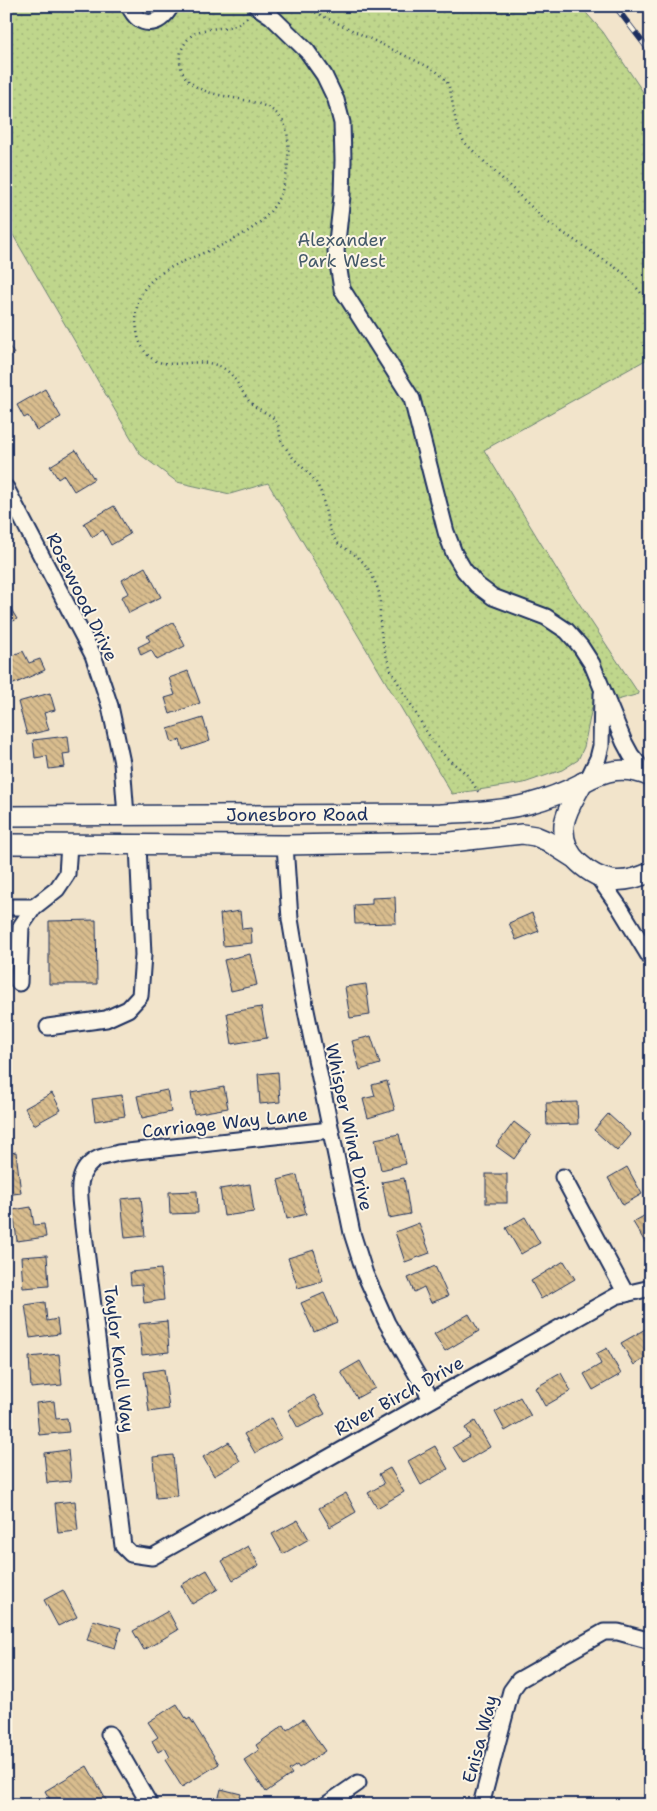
<svg xmlns="http://www.w3.org/2000/svg" width="657" height="1811" viewBox="0 0 657 1811" font-family="'Shantell Sans',sans-serif">
	<defs>
		<pattern id="park-dots" width="8" height="8" patternUnits="userSpaceOnUse" patternTransform="scale(1.25)"><rect width="8" height="8" fill="#bfd68c"/><path d="M2 2h.1M6 6h.1" fill="none" stroke="#a4b87b" stroke-width="1.8" stroke-linecap="round"/></pattern>
		<pattern id="building-back-hatch" width="6" height="6" patternUnits="userSpaceOnUse" patternTransform="scale(1.25)"><rect width="6" height="6" fill="#d9bd8e"/><path d="M-1 5l2 2M0 0l6 6M5-1l2 2" fill="none" stroke="#af9a77"/></pattern>
	</defs>
	<rect width="100%" height="100%" fill="#f2e4cb"/>
	<filter id="ink" filterUnits="userSpaceOnUse"><feTurbulence type="fractalNoise" baseFrequency=".02" numOctaves="2"/><feDisplacementMap in="SourceGraphic" scale="10" xChannelSelector="R" yChannelSelector="G"/><feConvolveMatrix kernelMatrix="1 2 1 2 8 2 1 2 1" color-interpolation-filters="sRGB"/></filter>
	<g filter="url(#ink)">
		<path fill="url(#park-dots)" stroke="#6d8275" d="M6 6H580L603 32 651 104V357L484 450 559 573 639 694 592 707 584 747 578 760 562 770 524 783 452 794 268 483 230 494 177 482 141 455 6 223Z"/>
		<g fill="url(#building-back-hatch)" stroke="#1b2f5e">
			<path d="M6 341 14 354 6 358Z"/>
			<path d="M45 389 61 417 37 431 28 416 24 418 17 405Z"/>
			<path d="M76 450 94 479 74 491 64 475 58 479 50 466Z"/>
			<path d="M114 506 130 534 111 545 103 530 92 537 84 523Z"/>
			<path d="M145 567 161 597 129 613 121 597 129 593 122 580Z"/>
			<path d="M6 601 17 619 6 625Z"/>
			<path d="M173 622 185 646 157 660 151 650 141 655 138 647 150 641 147 636Z"/>
			<path d="M23 651 29 663 40 659 45 670 7 687 6 658Z"/>
			<path d="M188 671 200 703 170 714 165 698 175 695 169 678Z"/>
			<path d="M50 693 55 710 44 713 49 730 27 735 18 702Z"/>
			<path d="M203 718 210 741 183 750 180 740 172 743 168 729Z"/>
			<path d="M68 736 70 753 63 754 65 767 49 769 47 756 35 758 33 740Z"/>
			<path d="M395 897 396 923 355 924 354 905 372 904V898Z"/>
			<path d="M240 911 242 929 251 928 252 943 223 946 220 914Z"/>
			<path d="M532 913 539 931 516 940 509 923Z"/>
			<path d="M96 920 97 984H49V921Z"/>
			<path d="M250 954 257 985 231 991 224 960Z"/>
			<path d="M366 984 370 1015 350 1018 345 987Z"/>
			<path d="M261 1007 267 1038 232 1044 227 1013Z"/>
			<path d="M371 1036 380 1064 360 1070 352 1041Z"/>
			<path d="M278 1072 280 1102 260 1104 258 1074Z"/>
			<path d="M387 1081 395 1110 368 1118 363 1099 375 1096 372 1085Z"/>
			<path d="M224 1087 228 1108 194 1114 191 1093Z"/>
			<path d="M167 1090 171 1112 142 1118 137 1096Z"/>
			<path d="M52 1093 61 1110 34 1125 25 1108Z"/>
			<path d="M122 1095 125 1116 95 1121 92 1099Z"/>
			<path d="M577 1102 578 1124 547 1125 546 1103Z"/>
			<path d="M608 1114 631 1135 617 1151 594 1130Z"/>
			<path d="M514 1122 531 1135 514 1159 496 1146Z"/>
			<path d="M399 1134 406 1164 381 1170 375 1139Z"/>
			<path d="M16 1152 21 1193 6 1195V1154Z"/>
			<path d="M627 1167 642 1194 623 1205 608 1178Z"/>
			<rect x="486" y="1174" width="21" height="29"/>
			<path d="M297 1175 306 1214 287 1219 278 1180Z"/>
			<path d="M404 1178 410 1214 389 1218 382 1182Z"/>
			<path d="M250 1184 254 1212 224 1216 220 1189Z"/>
			<path d="M197 1191 198 1213 170 1214 169 1192Z"/>
			<path d="M141 1197 145 1236 125 1238 121 1199Z"/>
			<path d="M31 1207 34 1225 44 1224 46 1237 17 1241 13 1210Z"/>
			<path d="M651 1212V1248L649 1249 633 1222Z"/>
			<path d="M525 1217 540 1243 521 1254 506 1228Z"/>
			<path d="M419 1223 430 1253 405 1262 395 1232Z"/>
			<path d="M314 1250 323 1281 298 1288 288 1258Z"/>
			<path d="M47 1255 49 1286 23 1288 21 1257Z"/>
			<path d="M564 1261 575 1279 541 1299 531 1281Z"/>
			<path d="M435 1266 448 1296 431 1303 424 1287 414 1292 408 1278Z"/>
			<path d="M161 1269 164 1300 144 1303 142 1284 131 1285 130 1272Z"/>
			<path d="M324 1293 337 1322 314 1332 301 1303Z"/>
			<path d="M45 1302 47 1321 57 1319 59 1334 30 1338 25 1305Z"/>
			<path d="M469 1314 479 1331 445 1351 434 1334Z"/>
			<path d="M167 1321 169 1352 142 1355 139 1324Z"/>
			<path d="M647 1328 651 1333V1355L634 1365 621 1343Z"/>
			<path d="M607 1348 621 1374 593 1390 584 1374 601 1364 596 1354Z"/>
			<path d="M59 1354 62 1385 31 1388 29 1357Z"/>
			<path d="M360 1361 375 1388 357 1398 341 1372Z"/>
			<path d="M164 1369 169 1409 149 1412 144 1372Z"/>
			<path d="M561 1373 571 1391 545 1406 535 1388Z"/>
			<path d="M314 1395 325 1414 298 1428 288 1410Z"/>
			<path d="M520 1397 531 1416 505 1431 495 1412Z"/>
			<path d="M54 1401 56 1419 67 1418 69 1432 39 1435 36 1403Z"/>
			<path d="M271 1418 282 1438 255 1453 244 1434Z"/>
			<path d="M475 1421 490 1447 463 1463 453 1447 470 1437 465 1428Z"/>
			<path d="M229 1442 240 1461 214 1476 203 1457Z"/>
			<path d="M435 1446 448 1469 421 1485 408 1461Z"/>
			<path d="M68 1450 71 1481 47 1483 44 1453Z"/>
			<path d="M173 1455 177 1496 156 1498 153 1457Z"/>
			<path d="M390 1468 404 1492 377 1508 368 1493 384 1484 379 1474Z"/>
			<path d="M346 1493 356 1512 330 1527 319 1508Z"/>
			<path d="M75 1501 78 1531 58 1533 55 1503Z"/>
			<path d="M298 1520 309 1539 283 1554 272 1534Z"/>
			<path d="M248 1546 259 1565 233 1580 222 1561Z"/>
			<path d="M207 1570 218 1589 192 1604 181 1585Z"/>
			<path d="M63 1590 77 1617 58 1626 44 1600Z"/>
			<path d="M168 1611 178 1630 144 1650 133 1631Z"/>
			<path d="M93 1620 121 1628 115 1648 87 1640Z"/>
			<path d="M177 1704 187 1720 190 1718 219 1764 182 1787 165 1760 170 1757 165 1748 158 1752 152 1741 158 1737 148 1722Z"/>
			<path d="M303 1719 325 1751 299 1768 297 1765 289 1770 292 1774 266 1792 244 1760 259 1750 256 1745 284 1725 287 1730Z"/>
			<path d="M87 1766 109 1805H53L45 1791Z"/>
			<path d="M221 1789 241 1794 238 1805H217Z"/>
		</g>
		<g fill="none" stroke-linecap="round" stroke-linejoin="round">
			<g stroke="#1b2f5e" stroke-width="19">
				<g id="minor">
					<path d="M129 6C140 29 159 27 171 6"/>
					<path d="M256 6 271 16 307 51 324 75 336 100 342 123 343 160 342 196 336 251 342 289 412 399 446 532 454 553 464 570 477 585 493 597 546 617 567 631 581 647 592 664 624 742 631 755 649 777"/>
					<path d="M6 488 93 655 110 706 122 763 126 816"/>
					<path d="M588 779 598 758 601 746 602 694"/>
					<path d="M285 845 290 919 302 991 352 1233 365 1274 387 1323 431 1399"/>
					<path d="M598 877 620 908 651 959"/>
					<path d="M6 907H34"/>
					<path d="M19 983 21 926 34 907 57 889 67 874 69 844"/>
					<path d="M48 1027 106 1019 128 1009 140 996 143 955 138 845"/>
					<path d="M330 1130 118 1153C112 1155 105 1156 99 1158 71 1171 81 1201 83 1226L123 1546 131 1554 152 1557 616 1296 651 1288"/>
					<path d="M563 1177 626 1294"/>
					<path d="M109 1734 150 1805"/>
					<path d="M326 1805 358 1783"/>
					<path d="M481 1805 511 1691 519 1680 604 1632H618L651 1641"/>
				</g>
			</g>
			<g stroke="#1b2f5e" stroke-width="22">
				<g id="major">
					<path d="M583 782C576 796 566 810 564 825 563 840 568 853 579 863 602 884 623 885 651 872"/>
					<path id="s1" d="M6 816 440 814C469 812 500 811 528 804 547 799 565 792 582 783 606 770 624 765 651 777"/>
					<path d="M6 844 285 845 451 842 522 834 535 836 547 841 572 857"/>
				</g>
			</g>
			<g stroke="#1b2f5e" stroke-width="2.5" stroke-dasharray="1 4" stroke-linecap="butt">
				<path d="M302 6 435 70 446 80 450 89 456 123 464 142 547 222 625 274 651 305"/>
				<path d="M247 17C230 35 206 22 190 37 183 44 179 53 180 62 185 107 256 89 279 116 289 127 289 144 288 159 284 266 149 240 137 307 135 317 136 330 139 340 155 383 193 351 223 368 236 375 241 393 251 403 258 411 272 413 277 423 280 428 279 434 281 440 283 444 287 450 290 454 299 466 313 474 319 488 327 505 325 527 337 542 342 548 349 550 355 555 364 561 371 572 375 582 381 594 380 602 380 614 379 632 385 653 391 670 395 678 400 686 405 694 417 715 428 738 445 756 451 763 460 767 466 774 471 779 475 787 479 793"/>
			</g>
			<use href="#minor" stroke="#fcf5e5" stroke-width="15"/>
			<use href="#major" stroke="#fcf5e5" stroke-width="19"/>
			<g stroke="#1b2f5e" stroke-width="5.5">
				<path id="rail" d="M615 6 651 53"/>
			</g>
			<use href="#rail" stroke="#fcf5e5" stroke-width="4" stroke-dasharray="11" stroke-linecap="butt"/>
		</g>
	</g>
	<g text-anchor="middle" dominant-baseline="central" stroke-width="4" stroke-linejoin="round" paint-order="stroke">
		<g font-size="18" fill="#44596a" stroke="#fcf5e5">
			<text x="342" y="240">Alexander<tspan x="342" dy="21">Park West</tspan></text>
		</g>
		<g font-size="18" fill="#1b2f5e" stroke="#fcf5e5">
			<text transform="translate(82 597) rotate(64)">Rosewood Drive</text>
			<text stroke="none"><textPath href="#s1" startOffset="291">Jonesboro Road</textPath></text>
			<text transform="translate(225 1123) rotate(-6)">Carriage Way Lane</text>
			<text transform="translate(349 1127) rotate(78)">Whisper Wind Drive</text>
			<text transform="translate(119 1359) rotate(83)">Taylor Knoll Way</text>
			<text transform="translate(399 1396) rotate(-29)">River Birch Drive</text>
			<text transform="translate(480 1739) rotate(-75)">Enisa Way</text>
		</g>
	</g>
	<rect width="657" height="1811" fill="none" stroke="#fcf5e5" stroke-width="25"/>
	<rect x="12" y="12" width="632" height="1786" fill="none" stroke="#1b2f5e" stroke-width="2" filter="url(#ink)"/>
</svg>
